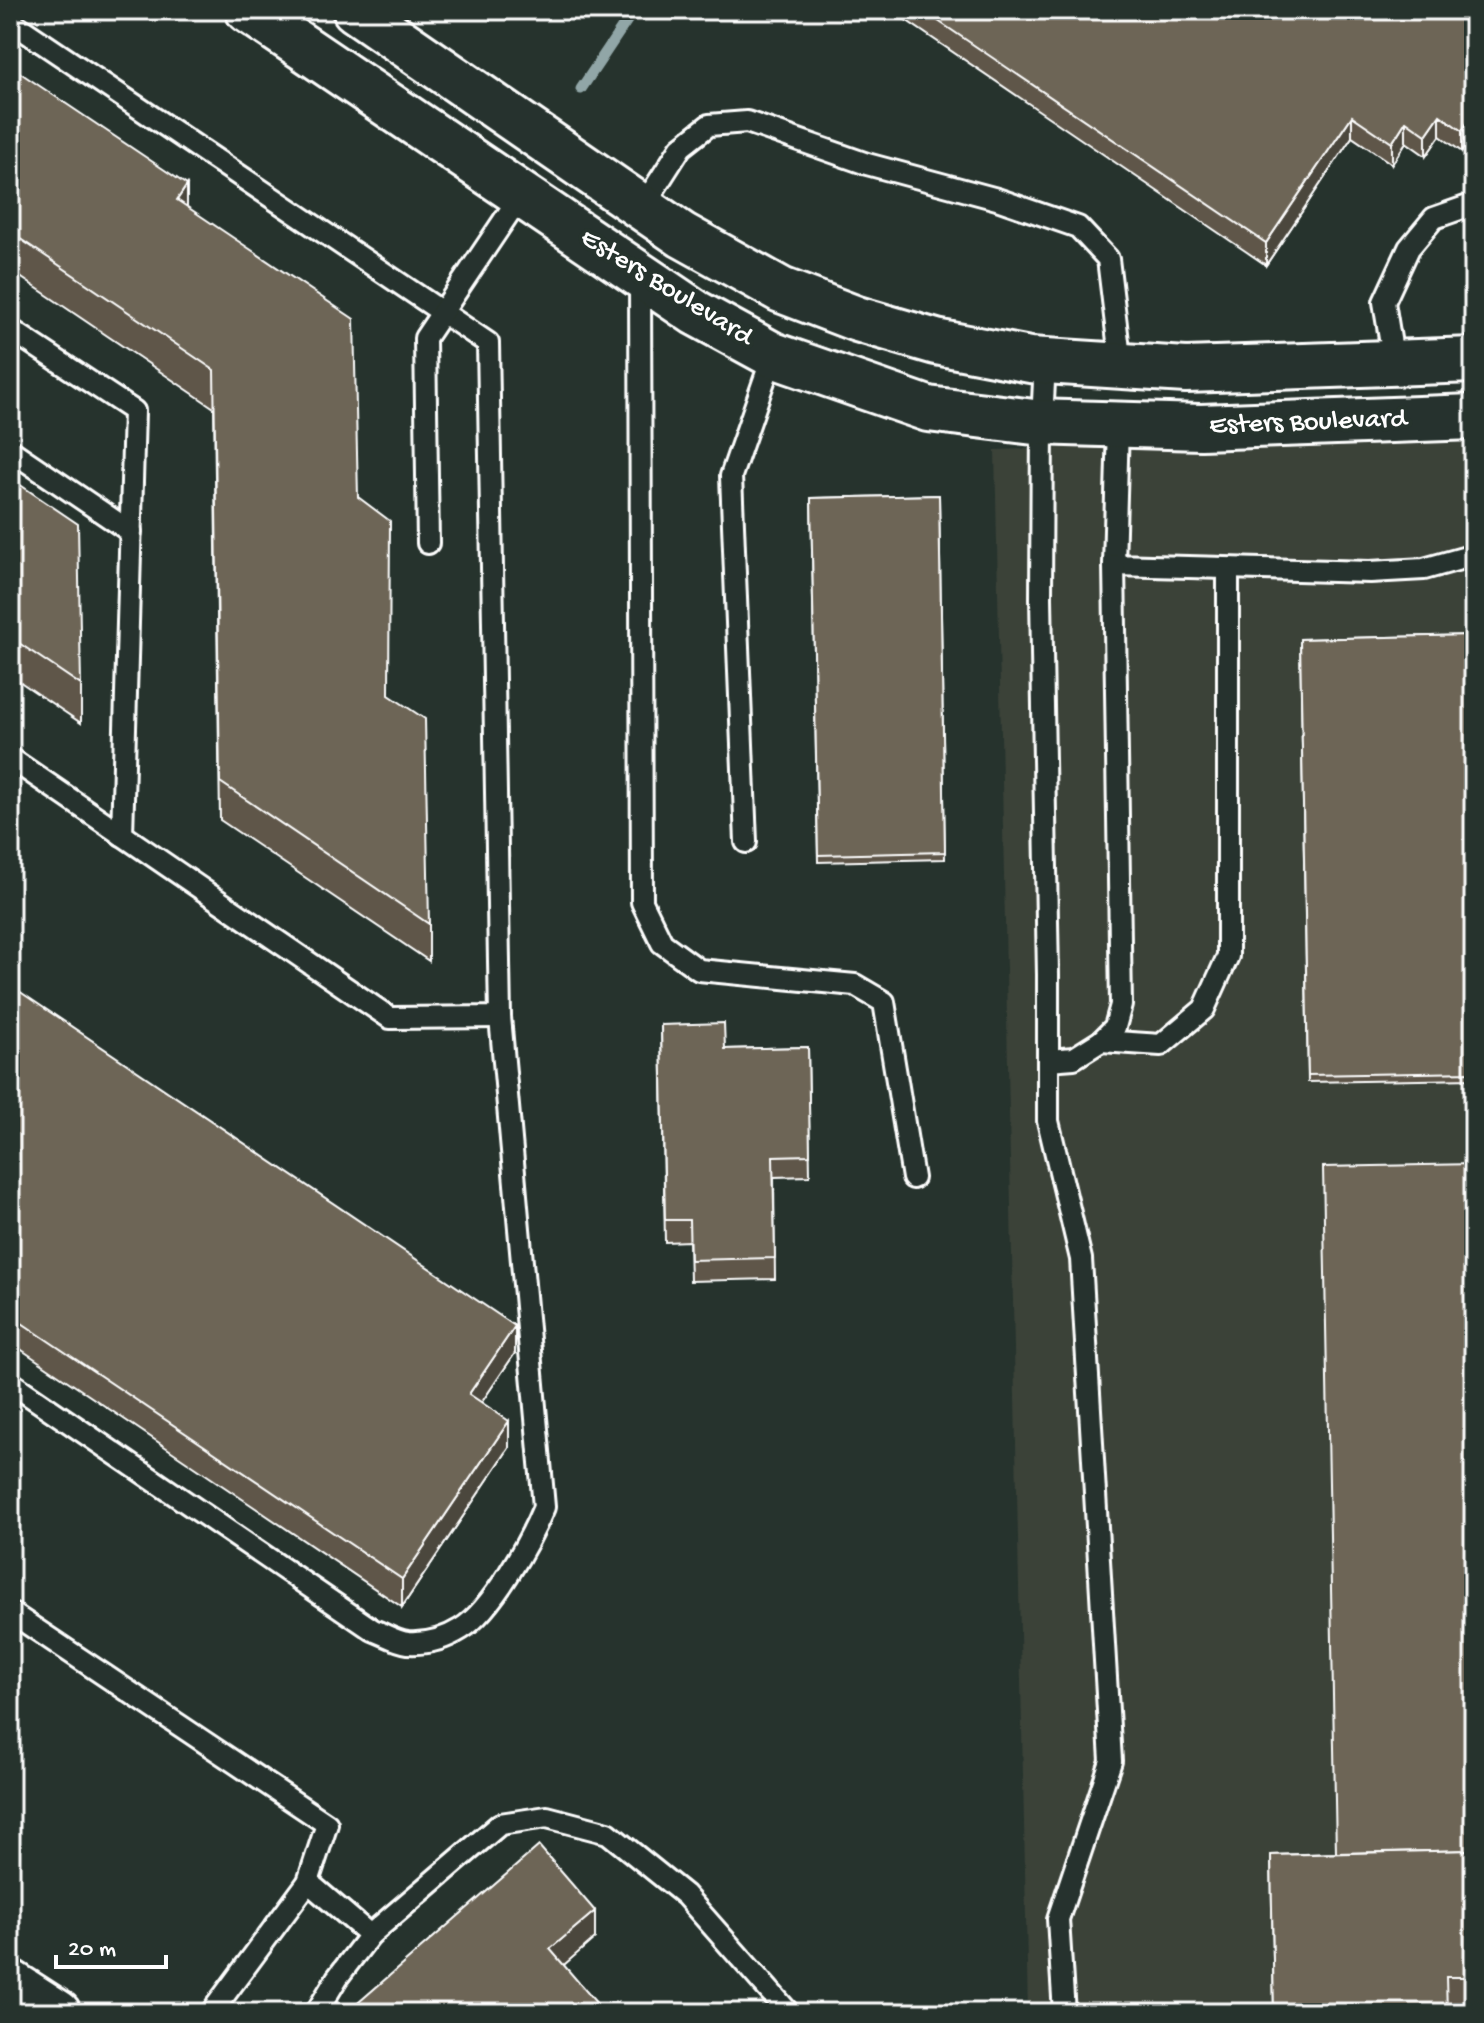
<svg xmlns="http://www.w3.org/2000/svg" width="1484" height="2023" viewBox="0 0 1484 2023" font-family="'Gochi Hand',sans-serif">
	<rect width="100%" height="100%" fill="#26332d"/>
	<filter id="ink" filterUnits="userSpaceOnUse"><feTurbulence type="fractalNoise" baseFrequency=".0125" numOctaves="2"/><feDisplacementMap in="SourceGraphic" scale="16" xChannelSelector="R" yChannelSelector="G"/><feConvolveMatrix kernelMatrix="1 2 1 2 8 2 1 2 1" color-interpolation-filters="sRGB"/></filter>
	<g filter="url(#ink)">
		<path fill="#3b4239" d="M1474 436V2013H1028L995 450Z"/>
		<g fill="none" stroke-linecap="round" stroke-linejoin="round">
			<path stroke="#91a6a7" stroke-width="11" d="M581 89 634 10"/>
			<g stroke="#fff" stroke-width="26">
				<g id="lane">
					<path d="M10 21 488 343 500 1017 390 1018 10 758"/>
					<path d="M642 208 681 147 709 125 747 122 867 164 997 199 1078 227 1108 259 1121 366"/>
					<path d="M640 276 642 902 662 943 699 970 855 985 884 1002 913 1178"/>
					<path d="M10 329 134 411 122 835"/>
					<path d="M1045 361 1042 422 1041 598 1048 975V1121L1081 1259 1111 1761 1058 1919 1064 2013"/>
					<path d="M1394 363 1384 302 1409 248 1434 218 1474 204"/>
					<path d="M1118 425 1114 565 1370 572 1424 569 1474 555"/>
					<path d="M10 450 131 532"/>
					<path d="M428 543 425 338 521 195"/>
					<path d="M746 842 731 476 773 355"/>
					<path d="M1101 1041 1161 1045 1204 1009 1228 956V569"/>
					<path d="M1048 1060 1074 1058 1101 1041 1115 1027 1121 1005 1114 565"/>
					<path d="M10 1382 373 1630C384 1634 397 1642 408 1643 426 1644 445 1639 461 1629 492 1610 530 1541 544 1507L500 1017"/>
					<path d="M10 1612 327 1824 308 1882 211 2013"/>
					<path d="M308 1882 370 1935"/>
					<path d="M316 2013 337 1978 370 1935 500 1824 547 1817 608 1833 685 1895 789 2013"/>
				</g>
			</g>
			<g stroke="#fff" stroke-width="50">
				<g id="secondary">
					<path d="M248 10 696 313 773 355 928 409 1034 422 1201 427 1474 417"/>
					<path d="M355 10 682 235 781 290 857 319 936 342 1030 360 1186 370 1474 360"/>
					<path d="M10 1982 58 2013"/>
				</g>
			</g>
			<use href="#lane" stroke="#26332d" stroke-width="20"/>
			<use href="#secondary" stroke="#26332d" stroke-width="44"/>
		</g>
		<g fill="#5e574a" stroke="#fff" stroke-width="2">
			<path d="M891 10H1474V134L1462 152 1440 136 1426 156 1406 142 1392 164 1352 137 1266 265Z"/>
			<path d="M10 66 187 207 358 497 389 695 429 924V961L220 820 214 408 10 270Z"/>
			<path d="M10 478 81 685V723L10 675Z"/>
			<path d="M939 495 945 859 818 862 811 498Z"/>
			<path d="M1474 635V1079L1308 1082 1300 639Z"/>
			<path d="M10 985 515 1353 481 1403 509 1448 402 1607 10 1342Z"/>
			<path d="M661 1025 725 1049 808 1047 810 1176 774 1177 775 1279 690 1281 689 1241 665 1242Z"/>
			<path d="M1474 1164V2013H1274L1271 1855 1336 1853Z"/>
		</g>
		<g fill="#4c473c" stroke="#fff" stroke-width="2">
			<path d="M1474 112V134L1462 152V131Z"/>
			<path d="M1440 115V136L1426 156V135Z"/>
			<path d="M1352 116V137L1266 265V243Z"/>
			<path d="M1406 121V142L1392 164V143Z"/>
			<path d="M187 185V223L177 200Z"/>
			<path d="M515 1326V1353L469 1421V1394Z"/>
			<path d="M509 1421V1448L402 1607V1579Z"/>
			<path d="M595 1911V1938L550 1977V1949Z"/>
		</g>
		<g fill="#6d6556" stroke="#fff" stroke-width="2">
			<path d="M922 10H1474V112L1462 131 1440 115 1426 135 1406 121 1392 143 1352 116 1266 243Z"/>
			<path d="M10 66 187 185 177 200 354 319 358 497 390 521 389 695 425 719 429 924 220 782 214 370 10 232Z"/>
			<path d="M10 478 78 524 81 685 10 637Z"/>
			<path d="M939 495 945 852 818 855 811 498Z"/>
			<path d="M1474 635V1072L1308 1075 1300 639Z"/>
			<path d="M10 985 515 1326 469 1394 509 1421 402 1579 10 1315Z"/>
			<path d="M724 1023 725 1049 808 1047 810 1155 773 1156 775 1258 690 1260 689 1220H665L661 1025Z"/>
			<path d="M1474 1164V1850L1336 1853 1323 1167Z"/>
			<path d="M539 1846 595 1911 550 1949 605 2013H354L351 2009Z"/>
			<path d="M1474 1850V1977H1446L1447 2013H1274L1271 1855Z"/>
		</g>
	</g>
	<g text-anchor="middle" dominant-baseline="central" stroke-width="8" stroke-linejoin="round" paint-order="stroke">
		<g font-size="28" fill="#fff" stroke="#26332d">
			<text transform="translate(666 288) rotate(32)">Esters Boulevard</text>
			<text transform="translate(1308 423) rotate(-2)">Esters Boulevard</text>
		</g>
	</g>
	<rect width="1484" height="2023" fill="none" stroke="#26332d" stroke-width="40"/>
	<rect x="20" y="20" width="1444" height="1983" fill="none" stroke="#fff" stroke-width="3" filter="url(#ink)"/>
	<path d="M56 1955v12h110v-12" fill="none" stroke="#ffffff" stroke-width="4"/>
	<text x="68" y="1955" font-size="24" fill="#ffffff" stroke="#26332d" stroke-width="6" paint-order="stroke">20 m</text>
</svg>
